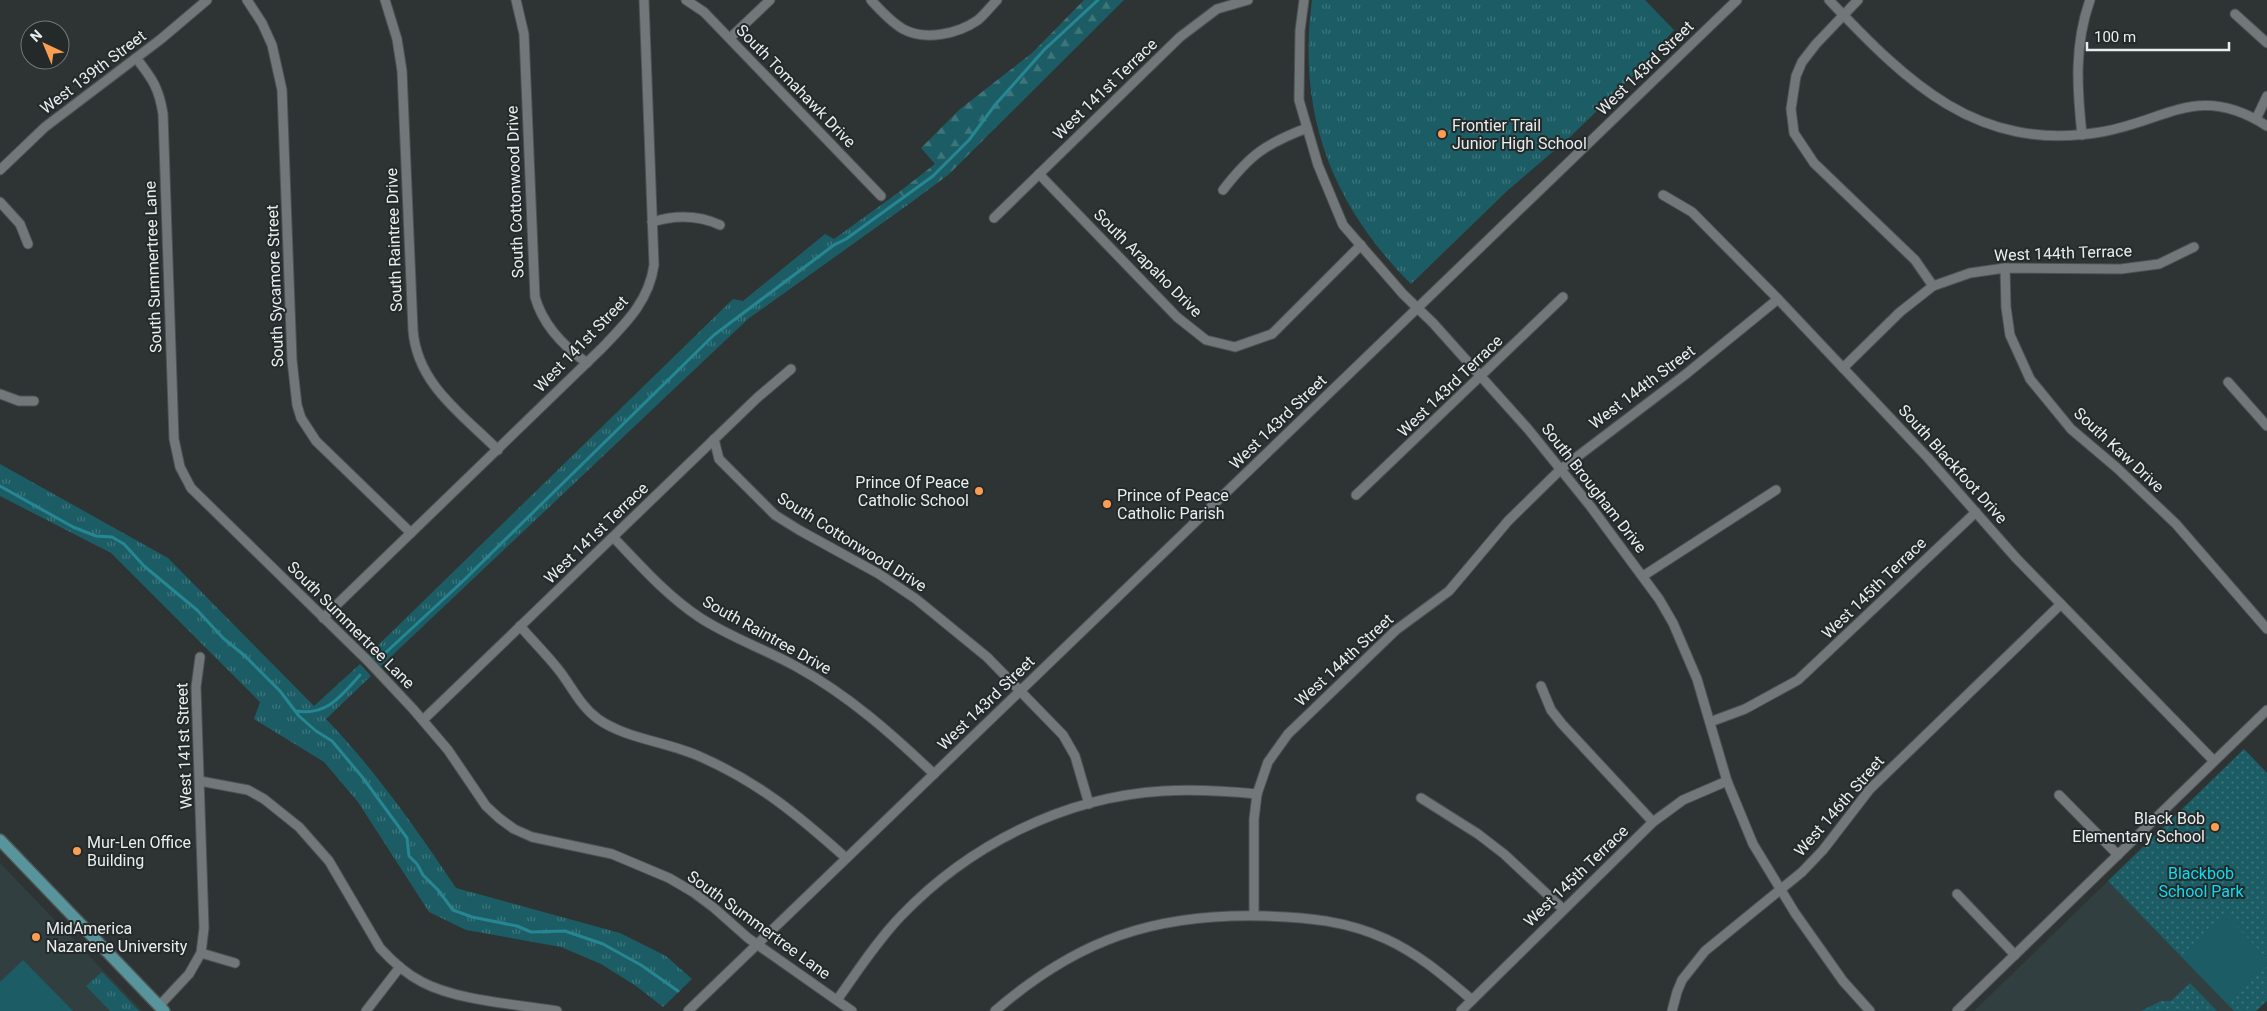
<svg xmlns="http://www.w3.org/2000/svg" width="2267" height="1011" viewBox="0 0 2267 1011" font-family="Roboto,sans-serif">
	<defs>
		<pattern id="grass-tufts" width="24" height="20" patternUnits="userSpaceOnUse" patternTransform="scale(1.25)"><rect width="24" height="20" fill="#1c5d65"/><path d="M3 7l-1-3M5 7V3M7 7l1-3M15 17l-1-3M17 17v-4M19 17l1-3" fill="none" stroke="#3d757b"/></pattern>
		<pattern id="forest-firs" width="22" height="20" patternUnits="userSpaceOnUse" patternTransform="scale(1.25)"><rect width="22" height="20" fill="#1c5d65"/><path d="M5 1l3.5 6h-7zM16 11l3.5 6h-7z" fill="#3d757b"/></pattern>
		<pattern id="park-dots" width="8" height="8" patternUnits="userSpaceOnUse" patternTransform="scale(1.25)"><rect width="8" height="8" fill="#1c5d65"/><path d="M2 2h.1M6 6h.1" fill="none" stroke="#3d757b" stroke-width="1.8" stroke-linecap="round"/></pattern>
	</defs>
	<rect width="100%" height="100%" fill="#2e3334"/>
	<g fill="#323f41">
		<path d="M2244 749 2267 773V1001L2256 1011H1974Z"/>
		<path d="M0 863 142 1011H0Z"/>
	</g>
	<g fill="url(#grass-tufts)">
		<path d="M1312 0H1645L1674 30 1639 70 1571 136 1507 191 1411 284C1331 204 1297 113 1312 0Z"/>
		<path d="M899 192 909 204 748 319 380 667 368 655 733 299 743 301 825 234 834 239Z"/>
		<path d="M0 464 168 558 314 706 360 664 371 676 326 719C376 771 415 827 456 888L620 933 666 956 692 979 663 1007 636 986 601 964 561 947 466 930 429 912 358 802 324 762 254 719 260 702 111 553 0 496Z"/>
		<path d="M102 972 139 1011H110L86 986Z"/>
	</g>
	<path fill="url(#forest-firs)" d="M1084 0H1124L948 175 909 204 899 192 935 164 921 148 960 109 1032 53Z"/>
	<g fill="url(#park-dots)">
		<path d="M2244 749 2267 773V1001L2256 1011H2234L2108 881Z"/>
		<path d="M2190 983 2217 1011H2141L2161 1001H2171Z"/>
	</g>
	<g fill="#1c5d65">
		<path d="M2227 915 2267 959V965L2227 1001 2184 955Z"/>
		<path d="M23 960 73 1011H0V982Z"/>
	</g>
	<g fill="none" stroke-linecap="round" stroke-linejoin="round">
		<g stroke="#268793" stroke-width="3">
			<path d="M0 486 73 527 96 536 112 537 124 544 144 566 197 610 223 638 245 656 280 691 299 716 316 731 332 741 363 778 407 838 409 856 417 864 423 875 438 890 453 910 472 917 517 926 531 932 565 931 603 944 641 965 678 991"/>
			<path d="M382 656 462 582 714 335 834 245 846 239 933 176 969 140 995 105 1044 50 1098 0"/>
			<path d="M296 711C327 716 341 696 360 675"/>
		</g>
		<g stroke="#4d5252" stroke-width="11">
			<g id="minor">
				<path d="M247 0 262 23 272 45 282 90 292 360 297 405 301 418 316 441 411 533"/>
				<path d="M385 0 397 39 402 71 413 330C417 384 462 414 498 450"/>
				<path d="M516 0 524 34 535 297C543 325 563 346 587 363"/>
				<path d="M686 0 704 12 881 196"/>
				<path d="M871 0C880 10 891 22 903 29 925 41 958 34 978 20 985 14 991 6 997 0"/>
				<path d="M1304 0 1300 31 1299 100 1318 165 1343 225 1403 294 1433 323 1528 429 1591 507 1659 599 1673 623 1697 679 1727 781 1753 844 1795 913 1843 981 1870 1011"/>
				<path d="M1829 0C1907 82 1977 153 2101 132 2167 121 2198 82 2267 126"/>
				<path d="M1858 0 1816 44 1802 62 1796 76 1791 109 1794 133 1814 163 1915 260 1933 286"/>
				<path d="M2235 14 2267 43"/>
				<path d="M730 38 770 0"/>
				<path d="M136 58C152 78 159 88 163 114L174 439 180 467 191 488 368 661 413 709 448 750 486 806 499 818 514 829 532 837 612 854 669 878 693 892 713 907 748 938 852 1011"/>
				<path d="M2256 119 2267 96"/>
				<path d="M2082 135C2077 88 2074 45 2090 0"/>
				<path d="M0 170 45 127 161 39 207 0"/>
				<path d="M1039 174 1177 317 1206 340 1235 347 1272 334 1361 245"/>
				<path d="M1223 190C1250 155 1265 144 1307 128"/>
				<path d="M1663 195 1692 212 1778 299 1928 458 2016 558 2214 761"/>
				<path d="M0 202 20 224 28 244"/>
				<path d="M994 218 1180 37 1217 9 1248 0"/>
				<path d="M652 222C675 215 698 215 720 225"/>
				<path d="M2005 268 2006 307 2010 335 2030 379 2071 429 2117 468 2176 524 2267 629"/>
				<path d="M1843 368 1900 312 1933 286 1970 273 2005 268 2121 269 2159 264 2194 247"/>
				<path d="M2228 382 2267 426"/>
				<path d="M0 394 19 401H34"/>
				<path d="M714 439 719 459 775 515 799 530 879 574 916 599 987 657 1063 735 1075 756 1089 804"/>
				<path d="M1356 495 1563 297"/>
				<path d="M613 537C640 565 666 595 699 617 729 637 765 649 797 667 848 695 892 734 934 774"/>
				<path d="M1643 576 1776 490"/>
				<path d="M323 618 602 348C626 323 649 301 654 265L644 0"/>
				<path d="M520 626C532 640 546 654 558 669 571 685 580 706 598 719 626 739 669 742 701 757 760 783 799 816 846 858"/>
				<path d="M1541 686 1551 710 1562 724 1653 822"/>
				<path d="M423 720 757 398 791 369"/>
				<path d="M1710 722 1745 709 1798 680 1976 512"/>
				<path d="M200 781 248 790 264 799 299 827 329 861 380 948C392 961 406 974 422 982 458 1001 516 1004 557 1011"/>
				<path d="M2059 795 2118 855"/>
				<path d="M1421 798 1478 834 1504 854 1563 909"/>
				<path d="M1957 894 2015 955"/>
				<path d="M1254 915V819L1257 794 1268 762 1288 734 1396 630 1449 591 1508 521 1561 469 1686 374 1778 299"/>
				<path d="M201 953 235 963"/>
				<path d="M837 1000C857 972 877 941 901 916 969 845 1064 797 1163 791 1194 789 1226 791 1257 794"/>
				<path d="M159 1006 189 974 201 953 204 928 196 687 200 657"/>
				<path d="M366 1011 400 967"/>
				<path d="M688 1011 1737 0"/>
				<path d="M995 1011C1078 939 1155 913 1265 916 1307 917 1347 921 1386 939 1419 954 1445 977 1472 1000"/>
				<path d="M1461 1011 1653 822 1683 800 1727 781"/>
				<path d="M1672 1011 1677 992 1682 980 1705 951 1802 872 1823 850 1870 789 2061 604"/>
				<path d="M1957 1011 2267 710"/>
			</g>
		</g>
		<g stroke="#4d5252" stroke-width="14">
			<path id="major" d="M0 840 164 1011"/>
		</g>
		<use href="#minor" stroke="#727879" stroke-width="9"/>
		<use href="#major" stroke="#58949b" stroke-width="11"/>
	</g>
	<g fill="#fc9e52" stroke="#24292a" stroke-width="2">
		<circle cx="1442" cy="134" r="5"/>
		<circle cx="979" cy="491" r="5"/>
		<circle cx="1107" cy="504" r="5"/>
		<circle cx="2215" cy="827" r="5"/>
		<circle cx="77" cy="851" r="5"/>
		<circle cx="36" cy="937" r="5"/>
	</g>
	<g text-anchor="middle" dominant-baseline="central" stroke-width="4" stroke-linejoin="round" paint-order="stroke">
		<g font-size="16" fill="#e9eded" stroke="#24292a">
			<text transform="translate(1645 68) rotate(-44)">West 143rd Street</text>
			<text transform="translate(93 72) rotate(-37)">West 139th Street</text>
			<text transform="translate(796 86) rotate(46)">South Tomahawk Drive</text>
			<text transform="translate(1105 89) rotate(-44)">West 141st Terrace</text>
			<text transform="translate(515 192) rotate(-92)">South Cottonwood Drive</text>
			<text transform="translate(394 240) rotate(-92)">South Raintree Drive</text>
			<text transform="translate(2063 253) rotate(-2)">West 144th Terrace</text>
			<text transform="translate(1148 263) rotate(45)">South Arapaho Drive</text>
			<text transform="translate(153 267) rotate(-92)">South Summertree Lane</text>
			<text transform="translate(275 286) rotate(-92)">South Sycamore Street</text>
			<text transform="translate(581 344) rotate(-46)">West 141st Street</text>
			<text transform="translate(1450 386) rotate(-44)">West 143rd Terrace</text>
			<text transform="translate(1642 387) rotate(-37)">West 144th Street</text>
			<text transform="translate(1278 422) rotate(-44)">West 143rd Street</text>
			<text transform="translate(2119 450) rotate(43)">South Kaw Drive</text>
			<text transform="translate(1953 464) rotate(48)">South Blackfoot Drive</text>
			<text transform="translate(1594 488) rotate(52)">South Brougham Drive</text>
			<text transform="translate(596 533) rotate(-44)">West 141st Terrace</text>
			<text transform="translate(852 542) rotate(32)">South Cottonwood Drive</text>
			<text transform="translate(1874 588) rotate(-44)">West 145th Terrace</text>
			<text transform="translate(351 625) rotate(45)">South Summertree Lane</text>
			<text transform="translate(767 635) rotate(29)">South Raintree Drive</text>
			<text transform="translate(1344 660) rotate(-43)">West 144th Street</text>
			<text transform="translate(986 703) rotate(-44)">West 143rd Street</text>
			<text transform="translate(184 746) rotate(-92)">West 141st Street</text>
			<text transform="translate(1839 806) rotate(-49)">West 146th Street</text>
			<text transform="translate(1576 876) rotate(-44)">West 145th Terrace</text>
			<text transform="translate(759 925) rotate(36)">South Summertree Lane</text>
		</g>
		<g font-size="16" fill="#e9eded" stroke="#24292a" text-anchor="start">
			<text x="1452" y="125">Frontier Trail<tspan x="1452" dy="18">Junior High School</tspan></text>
			<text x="969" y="482" text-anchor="end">Prince Of Peace<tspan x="969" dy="18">Catholic School</tspan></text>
			<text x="1117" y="495">Prince of Peace<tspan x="1117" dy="18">Catholic Parish</tspan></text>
			<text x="2205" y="818" text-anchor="end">Black Bob<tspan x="2205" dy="18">Elementary School</tspan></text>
			<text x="87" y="842">Mur-Len Office<tspan x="87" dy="18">Building</tspan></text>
			<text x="46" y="928">MidAmerica<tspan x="46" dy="18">Nazarene University</tspan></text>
		</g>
		<g font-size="16" fill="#0cdcf2" stroke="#24292a">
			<text x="2201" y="873">Blackbob<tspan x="2201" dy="18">School Park</tspan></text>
		</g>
	</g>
	<g transform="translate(45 45) rotate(316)"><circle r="24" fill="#24292a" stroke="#737778"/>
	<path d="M0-4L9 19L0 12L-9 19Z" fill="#fc9e52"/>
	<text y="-8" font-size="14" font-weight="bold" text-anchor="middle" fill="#e9eded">N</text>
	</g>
	<path d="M2087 42v8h142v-8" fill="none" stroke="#e9eded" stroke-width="2.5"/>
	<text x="2094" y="42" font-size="15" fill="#e9eded" stroke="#24292a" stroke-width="4" paint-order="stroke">100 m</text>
</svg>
